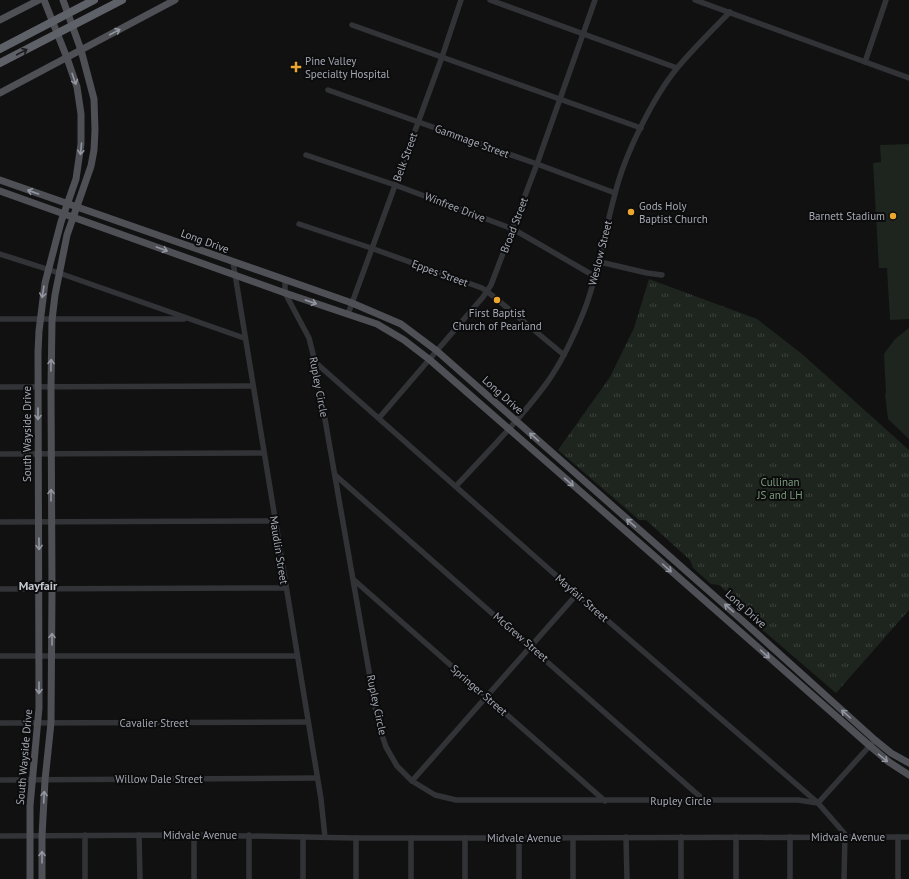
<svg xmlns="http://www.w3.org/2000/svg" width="909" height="879" viewBox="0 0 909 879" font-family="'PT Sans',sans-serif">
	<defs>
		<pattern id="park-tufts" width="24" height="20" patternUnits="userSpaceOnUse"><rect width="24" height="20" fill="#1d251e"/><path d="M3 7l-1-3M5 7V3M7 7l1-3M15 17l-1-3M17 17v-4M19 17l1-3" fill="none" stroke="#3b423c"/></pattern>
	</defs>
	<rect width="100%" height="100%" fill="#111112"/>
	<path fill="url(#park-tufts)" d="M649 279 757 319 802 354 909 450V610L836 693 745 615V608L719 585 711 584 693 568 690 560 646 520H639L558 450 610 377 634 328Z"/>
	<g fill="#1d251e">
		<path d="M909 144V319L890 320 887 268H879L873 163 881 162 880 145Z"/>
		<path d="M909 328V439L888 419 885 394 886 393 884 354 895 339Z"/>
	</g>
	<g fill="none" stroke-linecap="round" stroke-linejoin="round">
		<g stroke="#323337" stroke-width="5.5">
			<path d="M490 0 677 68"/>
			<path d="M695 0 909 78"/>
			<path d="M352 25 641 128"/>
			<path d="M865 62 886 0"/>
			<path d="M328 90 537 164 615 193"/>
			<path d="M306 155 395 185 513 229 596 277"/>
			<path d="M299 224 371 248 482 288 493 296 564 355"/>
			<path d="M0 254 59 273 244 338"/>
			<path d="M233 262 321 799 325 837"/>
			<path d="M600 262 647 273 662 275"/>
			<path d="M285 280V293L309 338 315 362 378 723 386 747 397 766 412 781 435 795 456 800H798L818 803 875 740"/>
			<path d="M348 314 442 57 461 0"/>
			<path d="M0 319H184"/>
			<path d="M315 362 577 594 818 803 845 834 844 879"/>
			<path d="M0 387 252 386"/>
			<path d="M379 418 483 297 491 285 537 164 595 0"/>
			<path d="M0 454 263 453"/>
			<path d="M335 475 705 801"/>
			<path d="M456 486C487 453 519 420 546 384 562 362 574 336 584 311 599 273 604 233 615 194 624 156 653 97 678 67 694 48 712 30 730 12"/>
			<path d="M0 522 274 521"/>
			<path d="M354 580 605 801"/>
			<path d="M0 589 285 588"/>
			<path d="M0 656H297"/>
			<path d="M0 723 308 722"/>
			<path d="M0 780 317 778"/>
			<path d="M412 781 577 594"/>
			<path d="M85 835V879"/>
			<path d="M139 835 140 879"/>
			<path d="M194 835V879"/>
			<path d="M0 836 194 835 356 838H519L909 837"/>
			<path d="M303 837V879"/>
			<path d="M626 837 627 879"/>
			<path d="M681 837V879"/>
			<path d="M736 837V879"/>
			<path d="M898 837V879"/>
			<path d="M356 838V879"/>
			<path d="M519 838V879"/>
			<path d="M573 838V879"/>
			<path d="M249 879V835"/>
			<path d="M411 879V838"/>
			<path d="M465 879V838"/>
			<path d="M790 879V837"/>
		</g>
		<g stroke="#4e5056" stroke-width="7">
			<path d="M0 20 39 0"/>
			<path d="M0 93 175 0"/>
			<path d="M0 180 352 303 401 324 437 351 744 622 875 740 891 753 909 763"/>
			<path d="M0 191 285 293 377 324 404 340 430 360 644 547 870 746 889 762 909 775"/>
			<path d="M30 879V806L39 708 38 352 39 331 45 283 61 222 76 179 81 144V114L77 87 67 58 44 0"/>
			<path d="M42 879V836L45 780 51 723 52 589 51 387 52 320 55 295 67 235 91 166 94 150 95 130 94 99 81 50 63 0"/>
		</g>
		<g stroke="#5e6168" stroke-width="8">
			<path d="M0 49 94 0"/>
			<path d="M0 63 122 0"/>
		</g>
	</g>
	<defs><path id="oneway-shaft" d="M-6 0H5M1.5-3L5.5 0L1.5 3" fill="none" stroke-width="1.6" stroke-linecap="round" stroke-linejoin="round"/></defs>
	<g stroke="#9296a0">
		<use href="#oneway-shaft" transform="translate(115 32) rotate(-28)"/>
		<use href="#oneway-shaft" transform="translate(74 79) rotate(71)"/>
		<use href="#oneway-shaft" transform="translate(81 149) rotate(95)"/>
		<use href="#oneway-shaft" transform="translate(33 192) rotate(-161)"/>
		<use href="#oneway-shaft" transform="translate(162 249) rotate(20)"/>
		<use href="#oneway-shaft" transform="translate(43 292) rotate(99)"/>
		<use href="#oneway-shaft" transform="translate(311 302) rotate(19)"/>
		<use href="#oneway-shaft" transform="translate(51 365) rotate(-89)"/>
		<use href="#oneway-shaft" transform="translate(38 414) rotate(90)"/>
		<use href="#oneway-shaft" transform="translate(534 437) rotate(-139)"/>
		<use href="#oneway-shaft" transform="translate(569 482) rotate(41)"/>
		<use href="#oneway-shaft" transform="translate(51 495) rotate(-90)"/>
		<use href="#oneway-shaft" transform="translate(631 523) rotate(-139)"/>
		<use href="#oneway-shaft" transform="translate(39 544) rotate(89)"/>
		<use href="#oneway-shaft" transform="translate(667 568) rotate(42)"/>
		<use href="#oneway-shaft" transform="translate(729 608) rotate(-139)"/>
		<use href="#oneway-shaft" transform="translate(52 639) rotate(-90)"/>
		<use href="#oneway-shaft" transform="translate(765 654) rotate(42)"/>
		<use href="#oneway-shaft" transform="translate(39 688) rotate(90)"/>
		<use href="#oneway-shaft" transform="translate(846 714) rotate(-138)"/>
		<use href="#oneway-shaft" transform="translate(883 758) rotate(40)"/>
		<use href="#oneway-shaft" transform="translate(44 797) rotate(-87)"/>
		<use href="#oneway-shaft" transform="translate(42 857) rotate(-90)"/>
	</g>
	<use stroke="#1c1d1f" href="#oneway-shaft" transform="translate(22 52) rotate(-28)"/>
	<g fill="#eca72f" stroke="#0c0c0d" stroke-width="1.5">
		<path d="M294 61h4v4h4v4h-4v4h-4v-4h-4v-4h4z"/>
		<circle cx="631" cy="212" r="4"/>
		<circle cx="893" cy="216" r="4"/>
		<circle cx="497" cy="300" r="4"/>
	</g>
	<g text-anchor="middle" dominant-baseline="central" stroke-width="4" stroke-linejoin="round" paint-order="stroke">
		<g font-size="11" fill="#a3a8b3" stroke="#0c0c0d" text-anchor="start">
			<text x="305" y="61">Pine Valley<tspan x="305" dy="13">Specialty Hospital</tspan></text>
			<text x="639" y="206">Gods Holy<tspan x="639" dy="13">Baptist Church</tspan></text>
			<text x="885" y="216" text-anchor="end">Barnett Stadium</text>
			<text x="497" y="313" text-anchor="middle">First Baptist<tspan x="497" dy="13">Church of Pearland</tspan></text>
		</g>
		<g font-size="11" fill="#a3a8b3" stroke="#0c0c0d">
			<text transform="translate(472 141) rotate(20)">Gammage Street</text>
			<text transform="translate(405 157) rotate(-70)">Belk Street</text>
			<text transform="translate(455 207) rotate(21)">Winfree Drive</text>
			<text transform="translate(514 225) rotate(-69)">Broad Street</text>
			<text transform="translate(205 241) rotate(20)">Long Drive</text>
			<text transform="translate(600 253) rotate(-76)">Weslow Street</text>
			<text transform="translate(440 273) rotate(20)">Eppes Street</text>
			<text transform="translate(319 387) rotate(79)">Rupley Circle</text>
			<text transform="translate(503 395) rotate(42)">Long Drive</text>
			<text transform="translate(27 434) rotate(-90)">South Wayside Drive</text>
			<text transform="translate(279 550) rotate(81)">Maudlin Street</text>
			<text transform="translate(582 598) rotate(41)">Mayfair Street</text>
			<text transform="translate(746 609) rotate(42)">Long Drive</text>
			<text transform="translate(521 637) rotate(41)">McGrew Street</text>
			<text transform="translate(479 690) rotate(41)">Springer Street</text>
			<text transform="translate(377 705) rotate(78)">Rupley Circle</text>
			<text x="154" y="723">Cavalier Street</text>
			<text transform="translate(24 757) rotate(-85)">South Wayside Drive</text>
			<text x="159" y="779">Willow Dale Street</text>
			<text x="681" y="801">Rupley Circle</text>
			<text x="200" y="835">Midvale Avenue</text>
			<text x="848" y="837">Midvale Avenue</text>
			<text x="524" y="838">Midvale Avenue</text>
		</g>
		<g font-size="11" fill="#7a9d7b" stroke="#0c0c0d">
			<text x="780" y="482">Cullinan<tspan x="780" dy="13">JS and LH</tspan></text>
		</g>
		<g font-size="12" font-weight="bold" fill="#c3c7cf" stroke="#0c0c0d">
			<text x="38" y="585">Mayfair</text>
		</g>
	</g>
</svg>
